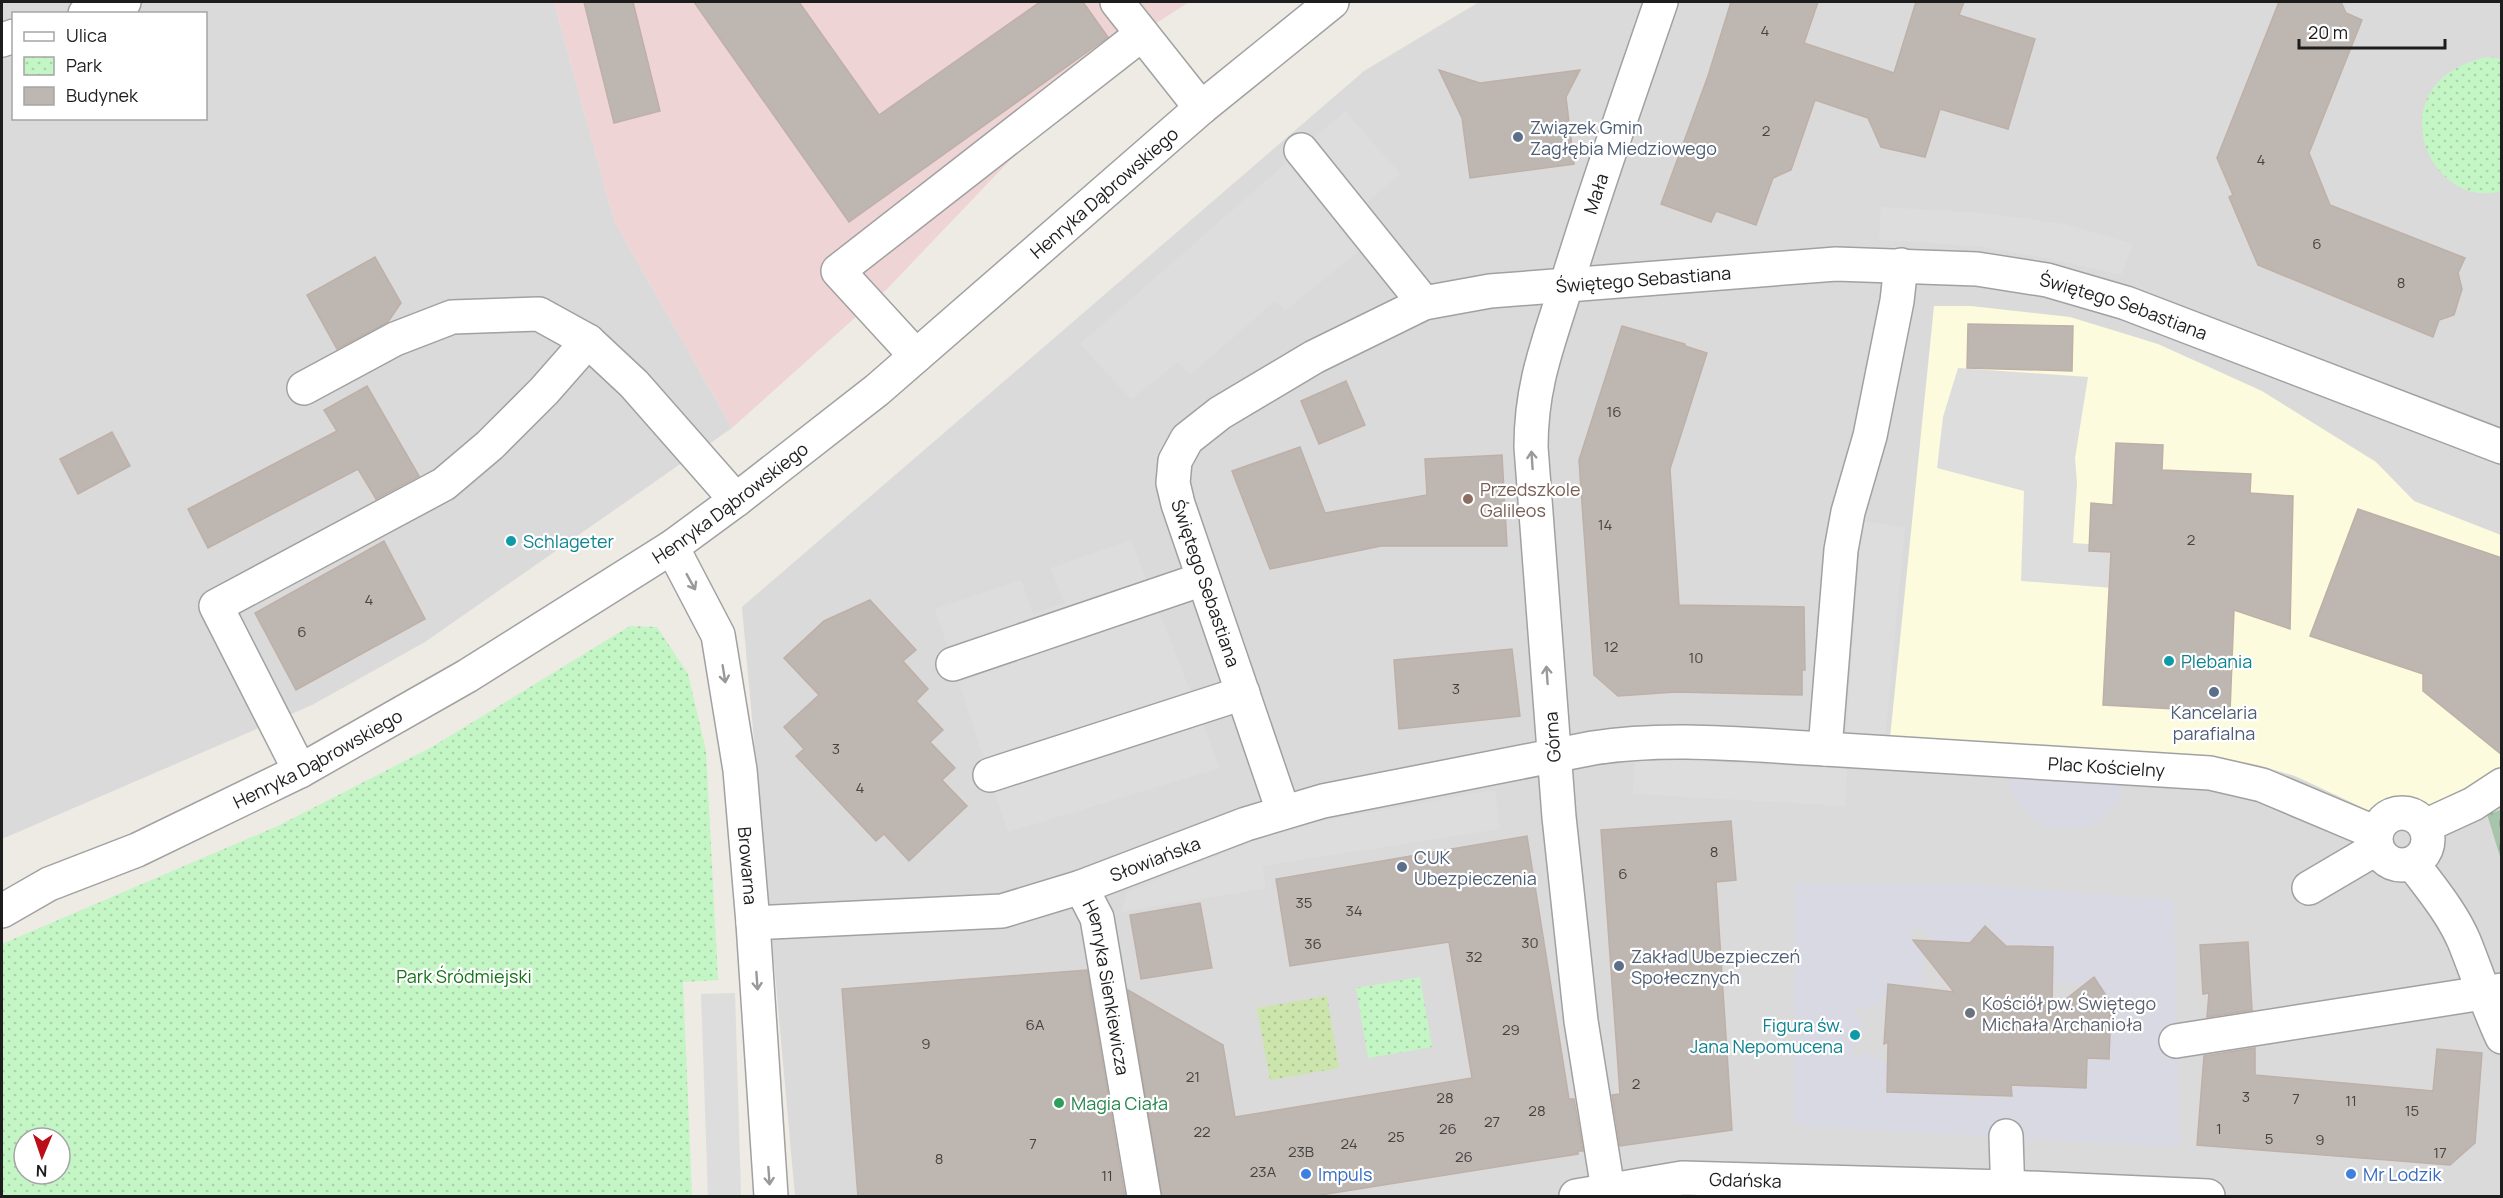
<svg xmlns="http://www.w3.org/2000/svg" width="2503" height="1198" viewBox="0 0 2503 1198" font-family="Manrope,sans-serif">
	<defs>
		<pattern id="grass-dots" width="8" height="8" patternUnits="userSpaceOnUse" patternTransform="scale(1.5)"><rect width="8" height="8" fill="#cce5ad"/><path d="M2 2h.1M6 6h.1" fill="none" stroke="#afc494" stroke-width="1.8" stroke-linecap="round"/></pattern>
		<pattern id="cemetery-stones" width="16" height="16" patternUnits="userSpaceOnUse" patternTransform="scale(1.5)"><rect width="16" height="16" fill="#a7c5aa"/><path d="M2 7V4a2 2 0 0 1 4 0v3zM10 15v-3a2 2 0 0 1 4 0v3z" fill="#8fa992"/></pattern>
		<pattern id="park-dots" width="8" height="8" patternUnits="userSpaceOnUse" patternTransform="scale(1.5)"><rect width="8" height="8" fill="#c4f5c5"/><path d="M2 2h.1M6 6h.1" fill="none" stroke="#a8d2a9" stroke-width="1.8" stroke-linecap="round"/></pattern>
	</defs>
	<rect width="100%" height="100%" fill="#eeeae4"/>
	<g fill="#dbdada" fill-rule="evenodd">
		<path d="M2 2H554L614 221 732 428 425 642 312 705 2 839ZM14 14H206V118H14Z"/>
		<path d="M1479 2H2501V1196H795L742 607 1364 71Z"/>
	</g>
	<path fill="#eed4d5" d="M554 2H1189L1116 49 887 289 732 428 614 221Z"/>
	<path fill="#fcfbde" d="M1934 306H1971L2070 317 2158 344 2262 391 2376 462 2414 501 2501 535V770L2426 807 2401 798 2375 804 2370 811 2295 776 2258 765 2217 757 2055 750 1890 738Z"/>
	<path fill="url(#grass-dots)" d="M1327 996 1339 1068 1270 1080 1257 1008Z"/>
	<path fill="url(#cemetery-stones)" d="M2501 810V860L2487 814Z"/>
	<g fill="url(#park-dots)" fill-rule="evenodd">
		<path d="M2488 57 2501 59V191C2427 212 2374 80 2488 57Z"/>
		<path d="M630 626 657 627 688 674 706 751 718 980 683 982 692 1196H2V944L280 825 432 747ZM24 1138H60V1174H24Z"/>
		<path d="M1420 977 1432 1047 1368 1058 1356 988Z"/>
	</g>
	<g fill="#ddd">
		<path d="M1345 111 1400 174 1338 227 1360 250 1285 311 1275 301 1190 375 1178 362 1131 399 1080 344Z"/>
		<path d="M1881 207 1984 213 2065 224 2133 244 2121 275 2051 259 1978 246 1879 240Z"/>
		<path d="M1958 368 2088 377 2075 458 2077 483 2073 543 2116 546 2113 588 2021 581 2024 491 1937 468 1943 417Z"/>
		<path d="M1862 521 1905 528 1885 739 1846 736Z"/>
		<path d="M1131 540 1220 768 1008 832 935 609 1021 580 1033 614 1064 603 1051 568Z"/>
		<path d="M1635 758 1847 769 1845 806 1633 794Z"/>
		<path d="M1495 790 1500 829 1262 866 1266 888 1121 912 1127 892 1289 827Z"/>
		<path d="M735 993 741 1196H708L701 994Z"/>
	</g>
	<g fill="#d8d9e3" fill-rule="evenodd">
		<path d="M2008 762 2126 767 2123 790 2117 804 2101 820 2086 827 2065 830 2046 827 2024 811 2013 796 2009 781Z"/>
		<path d="M1795 883H1957L2174 900 2180 1147 1794 1126ZM1919 924 1932 941 1970 943 1985 926 1997 937 2007 981 2008 946 2053 947 2052 983 2084 985 2094 977 2111 1015 2109 1059 2087 1058 2011 1085V1096L1977 1095V1101L1966 1100V1095L1887 1092 1888 1064 1866 1052 1856 1057 1852 1049 1861 1044 1862 1019 1853 1014 1857 1006 1866 1011 1887 996 1889 984 1898 985 1897 996 1917 997 1918 985H1923L1924 953 1908 933Z"/>
	</g>
	<g fill="#beb6b1" stroke="#beb0a7" stroke-width="1.5">
		<path d="M584 2H633L660 111 614 123Z"/>
		<path d="M694 2H799L879 115 1040 2H1083L1108 37 849 222Z"/>
		<path d="M1731 2H1818L1804 43 1894 73 1916 2H1964L1959 15 2035 39 2008 129 1940 109 1925 157 1881 147 1868 118 1815 100 1791 170 1773 178 1756 225 1716 211 1711 222 1661 204 1708 76Z"/>
		<path d="M2279 2H2341L2346 13 2362 20 2309 153 2330 205 2465 258 2458 273 2462 289 2454 315 2439 320 2433 337 2258 265 2229 197 2233 195 2217 158Z"/>
		<path d="M1439 70 1480 83 1580 70 1566 97 1574 164 1470 178 1462 118Z"/>
		<path d="M375 257 401 303 388 322 337 349 307 295Z"/>
		<path d="M1968 324 2073 326 2072 371 1967 368Z"/>
		<path d="M1622 326 1685 344V346L1707 353 1670 469 1679 605 1804 607 1805 670H1802V695L1676 692 1618 696 1594 675 1579 460Z"/>
		<path d="M1346 381 1365 425 1319 444 1301 401Z"/>
		<path d="M367 386 419 476 376 499 358 469 208 548 188 509 337 431 324 410Z"/>
		<path d="M112 432 130 466 78 494 60 459Z"/>
		<path d="M2116 443 2163 445 2162 470 2251 474 2250 493 2293 496 2290 629 2234 610 2230 712 2103 705 2111 552 2089 551 2091 503 2113 505Z"/>
		<path d="M1300 447 1325 513 1427 495 1425 459 1502 455 1507 546H1381L1270 569 1232 471Z"/>
		<path d="M2358 509 2502 558V755L2423 691V674L2310 636Z"/>
		<path d="M384 541 425 619 296 690 255 613Z"/>
		<path d="M870 600 916 650 903 661 928 689 916 701 943 730 930 742 955 768 942 780 967 806 909 861 884 834 876 841 796 756 804 749 784 727 819 695 784 658 824 621Z"/>
		<path d="M1512 649 1520 716 1399 729 1394 660Z"/>
		<path d="M1731 821 1736 880 1716 882 1732 1130 1620 1146 1612 1095 1620 1094 1601 830Z"/>
		<path d="M1527 836 1569 1099H1574L1583 1151H1578V1154L1308 1197H1162L1128 990 1223 1045 1235 1117 1472 1078 1449 942 1290 966 1276 879Z"/>
		<path d="M1200 903 1212 968 1141 979 1130 915Z"/>
		<path d="M1985 926 2006 946 2053 947 2052 1010 2094 977 2111 1003 2109 1059 2087 1058 2086 1088 2011 1085 2012 1096 1887 1092 1888 1042 1884 1044 1888 984 1954 992 1913 940 1970 943Z"/>
		<path d="M2248 942 2252 1010 2207 1017 2209 993 2203 994 2200 945Z"/>
		<path d="M1087 970 1125 1197H858L842 989Z"/>
		<path d="M2255 1048V1075L2433 1091 2437 1049 2482 1053 2475 1143 2450 1165 2197 1145 2204 1056Z"/>
	</g>
	<g fill="none" stroke-linecap="round" stroke-linejoin="round">
		<g stroke="#a1a1a1" stroke-width="36">
			<g id="minor">
				<path d="M1117 2 1201 108"/>
				<path d="M85 14 124 2"/>
				<path d="M2 40 14 36"/>
				<path d="M1301 150 1424 303"/>
				<path d="M916 356 838 271 1142 34"/>
				<path d="M304 388 395 339 452 317 539 314 588 341 634 384 736 500"/>
				<path id="s1" d="M672 547 718 635 740 770 753 923 771 1196"/>
				<path d="M953 664 1203 579"/>
				<path id="s2" d="M1825 749 2210 773 2262 785 2376 833"/>
				<path d="M300 771 216 606 444 484 490 445 544 391 588 341"/>
				<path d="M990 775 1243 693"/>
				<path id="s3" d="M1283 811 1178 504 1173 483 1175 461 1187 439 1220 413 1314 357 1424 303 1490 291 1836 264 1977 269 2047 280 2126 303 2502 447"/>
				<circle cx="2402" cy="839" r="26"/>
				<path d="M2425 826 2473 804 2502 785"/>
				<path d="M2413 864C2431 888 2452 913 2464 941 2477 973 2487 1005 2502 1037"/>
				<path id="s4" d="M1081 887 1097 918 1144 1196"/>
				<path d="M2309 888 2377 848"/>
				<path id="s5" d="M2 911 49 884 137 850 300 771 467 676 672 547 736 500 877 390 1201 108 1332 2"/>
				<path id="s6" d="M753 923 1002 911 1081 887 1246 824 1323 801 1593 748C1670 736 1747 745 1825 749L1841 550 1848 512 1870 436 1897 301 1901 265"/>
				<path d="M2176 1041 2502 990"/>
				<path d="M2006 1136 2008 1196"/>
				<path id="s7" d="M1576 1196 1682 1178 2007 1187 2208 1196"/>
				<path id="s8" d="M1609 1196 1581 1021 1559 817 1531 447C1531 383 1549 342 1567 283 1596 188 1629 95 1661 2"/>
			</g>
		</g>
		<use href="#minor" stroke="#fff" stroke-width="33"/>
	</g>
	<defs><path id="oneway-shaft" d="M-6 0H5M1.5-3L5.5 0L1.5 3" fill="none" stroke-width="1.6" stroke-linecap="round" stroke-linejoin="round" transform="scale(1.5)"/></defs>
	<g stroke="#999">
		<use href="#oneway-shaft" transform="translate(1532 460) rotate(-94)"/>
		<use href="#oneway-shaft" transform="translate(691 582) rotate(61)"/>
		<use href="#oneway-shaft" transform="translate(724 674) rotate(81)"/>
		<use href="#oneway-shaft" transform="translate(1547 675) rotate(-94)"/>
		<use href="#oneway-shaft" transform="translate(757 981) rotate(86)"/>
		<use href="#oneway-shaft" transform="translate(769 1176) rotate(86)"/>
	</g>
	<g fill="#5c6f8a" stroke="#fff" stroke-width="2">
		<circle cx="1518" cy="137" r="6"/>
		<circle cx="2214" cy="692" r="6"/>
		<circle cx="1402" cy="867" r="6"/>
		<circle cx="1619" cy="966" r="6"/>
	</g>
	<circle fill="#8d6e63" stroke="#fff" stroke-width="2" cx="1468" cy="499" r="6"/>
	<g fill="#0f9aa8" stroke="#fff" stroke-width="2">
		<circle cx="511" cy="541" r="6"/>
		<circle cx="2169" cy="661" r="6"/>
		<circle cx="1855" cy="1035" r="6"/>
	</g>
	<circle fill="#6b7280" stroke="#fff" stroke-width="2" cx="1970" cy="1013" r="6"/>
	<circle fill="#2e9e5b" stroke="#fff" stroke-width="2" cx="1059" cy="1103" r="6"/>
	<g fill="#3f7fe0" stroke="#fff" stroke-width="2">
		<circle cx="1306" cy="1174" r="6"/>
		<circle cx="2351" cy="1174" r="6"/>
	</g>
	<g text-anchor="middle" dominant-baseline="central" stroke-width="4.5" stroke-linejoin="round" paint-order="stroke">
		<g font-size="15" fill="#454342">
			<text x="1765" y="30">4</text>
			<text x="1766" y="130">2</text>
			<text x="2261" y="159">4</text>
			<text x="2317" y="243">6</text>
			<text x="2401" y="282">8</text>
			<text x="1614" y="411">16</text>
			<text x="1605" y="524">14</text>
			<text x="2191" y="539">2</text>
			<text x="369" y="599">4</text>
			<text x="302" y="631">6</text>
			<text x="1611" y="646">12</text>
			<text x="1696" y="657">10</text>
			<text x="1456" y="688">3</text>
			<text x="836" y="748">3</text>
			<text x="860" y="787">4</text>
			<text x="1714" y="851">8</text>
			<text x="1623" y="873">6</text>
			<text x="1304" y="902">35</text>
			<text x="1354" y="910">34</text>
			<text x="1530" y="942">30</text>
			<text x="1313" y="943">36</text>
			<text x="1474" y="956">32</text>
			<text x="1035" y="1024">6A</text>
			<text x="1511" y="1029">29</text>
			<text x="926" y="1043">9</text>
			<text x="1193" y="1076">21</text>
			<text x="1636" y="1083">2</text>
			<text x="2246" y="1096">3</text>
			<text x="1445" y="1097">28</text>
			<text x="2296" y="1098">7</text>
			<text x="2351" y="1100">11</text>
			<text x="1537" y="1110">28</text>
			<text x="2412" y="1110">15</text>
			<text x="1492" y="1121">27</text>
			<text x="1448" y="1128">26</text>
			<text x="2219" y="1128">1</text>
			<text x="1202" y="1131">22</text>
			<text x="1396" y="1136">25</text>
			<text x="2269" y="1138">5</text>
			<text x="2320" y="1139">9</text>
			<text x="1033" y="1143">7</text>
			<text x="1349" y="1143">24</text>
			<text x="1301" y="1151">23B</text>
			<text x="2440" y="1152">17</text>
			<text x="1464" y="1156">26</text>
			<text x="939" y="1158">8</text>
			<text x="1263" y="1171">23A</text>
			<text x="1107" y="1175">11</text>
		</g>
		<g font-size="18" fill="#4e5e75" stroke="#fff" text-anchor="start">
			<text x="1530" y="127">Związek Gmin<tspan x="1530" dy="21">Zagłębia Miedziowego</tspan></text>
			<text x="2214" y="712" text-anchor="middle">Kancelaria<tspan x="2214" dy="21">parafialna</tspan></text>
			<text x="1414" y="857">CUK<tspan x="1414" dy="21">Ubezpieczenia</tspan></text>
			<text x="1631" y="956">Zakład Ubezpieczeń<tspan x="1631" dy="21">Społecznych</tspan></text>
		</g>
		<g font-size="18" fill="#1d1d1d" stroke="#fff">
			<text stroke="none"><textPath href="#s5" startOffset="1323">Henryka Dąbrowskiego</textPath></text>
			<text stroke="none"><textPath href="#s8" startOffset="1016">Mała</textPath></text>
			<text stroke="none"><textPath href="#s3" startOffset="888">Świętego Sebastiana</textPath></text>
			<text stroke="none"><textPath href="#s3" startOffset="1374">Świętego Sebastiana</textPath></text>
			<text stroke="none"><textPath href="#s5" startOffset="837">Henryka Dąbrowskiego</textPath></text>
			<text transform="translate(1206 583) rotate(71)">Świętego Sebastiana</text>
			<text transform="translate(1552 737) rotate(-94)">Górna</text>
			<text stroke="none"><textPath href="#s5" startOffset="351">Henryka Dąbrowskiego</textPath></text>
			<text stroke="none"><textPath href="#s2" startOffset="282">Plac Kościelny</textPath></text>
			<text stroke="none"><textPath href="#s6" startOffset="411">Słowiańska</textPath></text>
			<text stroke="none"><textPath href="#s1" startOffset="332">Browarna</textPath></text>
			<text stroke="none"><textPath href="#s4" startOffset="105">Henryka Sienkiewicza</textPath></text>
			<text stroke="none"><textPath href="#s7" startOffset="171">Gdańska</textPath></text>
		</g>
		<g font-size="18" fill="#785e54" stroke="#fff" text-anchor="start">
			<text x="1480" y="489">Przedszkole<tspan x="1480" dy="21">Galileos</tspan></text>
		</g>
		<g font-size="18" fill="#0d838f" stroke="#fff" text-anchor="start">
			<text x="523" y="541">Schlageter</text>
			<text x="2181" y="661">Plebania</text>
			<text x="1843" y="1025" text-anchor="end">Figura św.<tspan x="1843" dy="21">Jana Nepomucena</tspan></text>
		</g>
		<g font-size="18" fill="#137316" stroke="#fff">
			<text x="464" y="976">Park Śródmiejski</text>
		</g>
		<g font-size="18" fill="#5b616d" stroke="#fff" text-anchor="start">
			<text x="1982" y="1003">Kościół pw. Świętego<tspan x="1982" dy="21">Michała Archanioła</tspan></text>
		</g>
		<g font-size="18" fill="#27864d" stroke="#fff" text-anchor="start">
			<text x="1071" y="1103">Magia Ciała</text>
		</g>
		<g font-size="18" fill="#366cbe" stroke="#fff" text-anchor="start">
			<text x="1318" y="1174">Impuls</text>
			<text x="2363" y="1174">Mr Lodzik</text>
		</g>
	</g>
	<rect width="2503" height="1198" fill="none" stroke="#1d1d1d" stroke-width="6"/>
	<rect x="12" y="12" width="195" height="108" fill="#ffffff" stroke="#a5a5a5" stroke-width="1.5"/>
	<rect x="24" y="32" width="30" height="9" fill="#ffffff" stroke="#a5a5a5" stroke-width="1.5"/>
	<text x="66" y="42" font-size="18" fill="#1d1d1d">Ulica</text>
	<rect x="24" y="57" width="30" height="18" fill="url(#park-dots)" stroke="#a5a5a5" stroke-width="1.5"/>
	<text x="66" y="72" font-size="18" fill="#1d1d1d">Park</text>
	<rect x="24" y="87" width="30" height="18" fill="#beb6b1" stroke="#a5a5a5" stroke-width="1.5"/>
	<text x="66" y="102" font-size="18" fill="#1d1d1d">Budynek</text>
	<g transform="translate(42 1156) rotate(182)"><circle r="28" fill="#ffffff" stroke="#a5a5a5" stroke-width="1.5"/>
	<path d="M0-4.5L10 22L0 15L-10 22Z" fill="#bc0e19"/>
	<text y="-9" font-size="16" font-weight="bold" text-anchor="middle" fill="#1d1d1d">N</text>
	</g>
	<path d="M2299 39v9h146v-9" fill="none" stroke="#1d1d1d" stroke-width="3"/>
	<text x="2308" y="39" font-size="18" fill="#1d1d1d" stroke="#ffffff" stroke-width="4.5" paint-order="stroke">20 m</text>
</svg>
